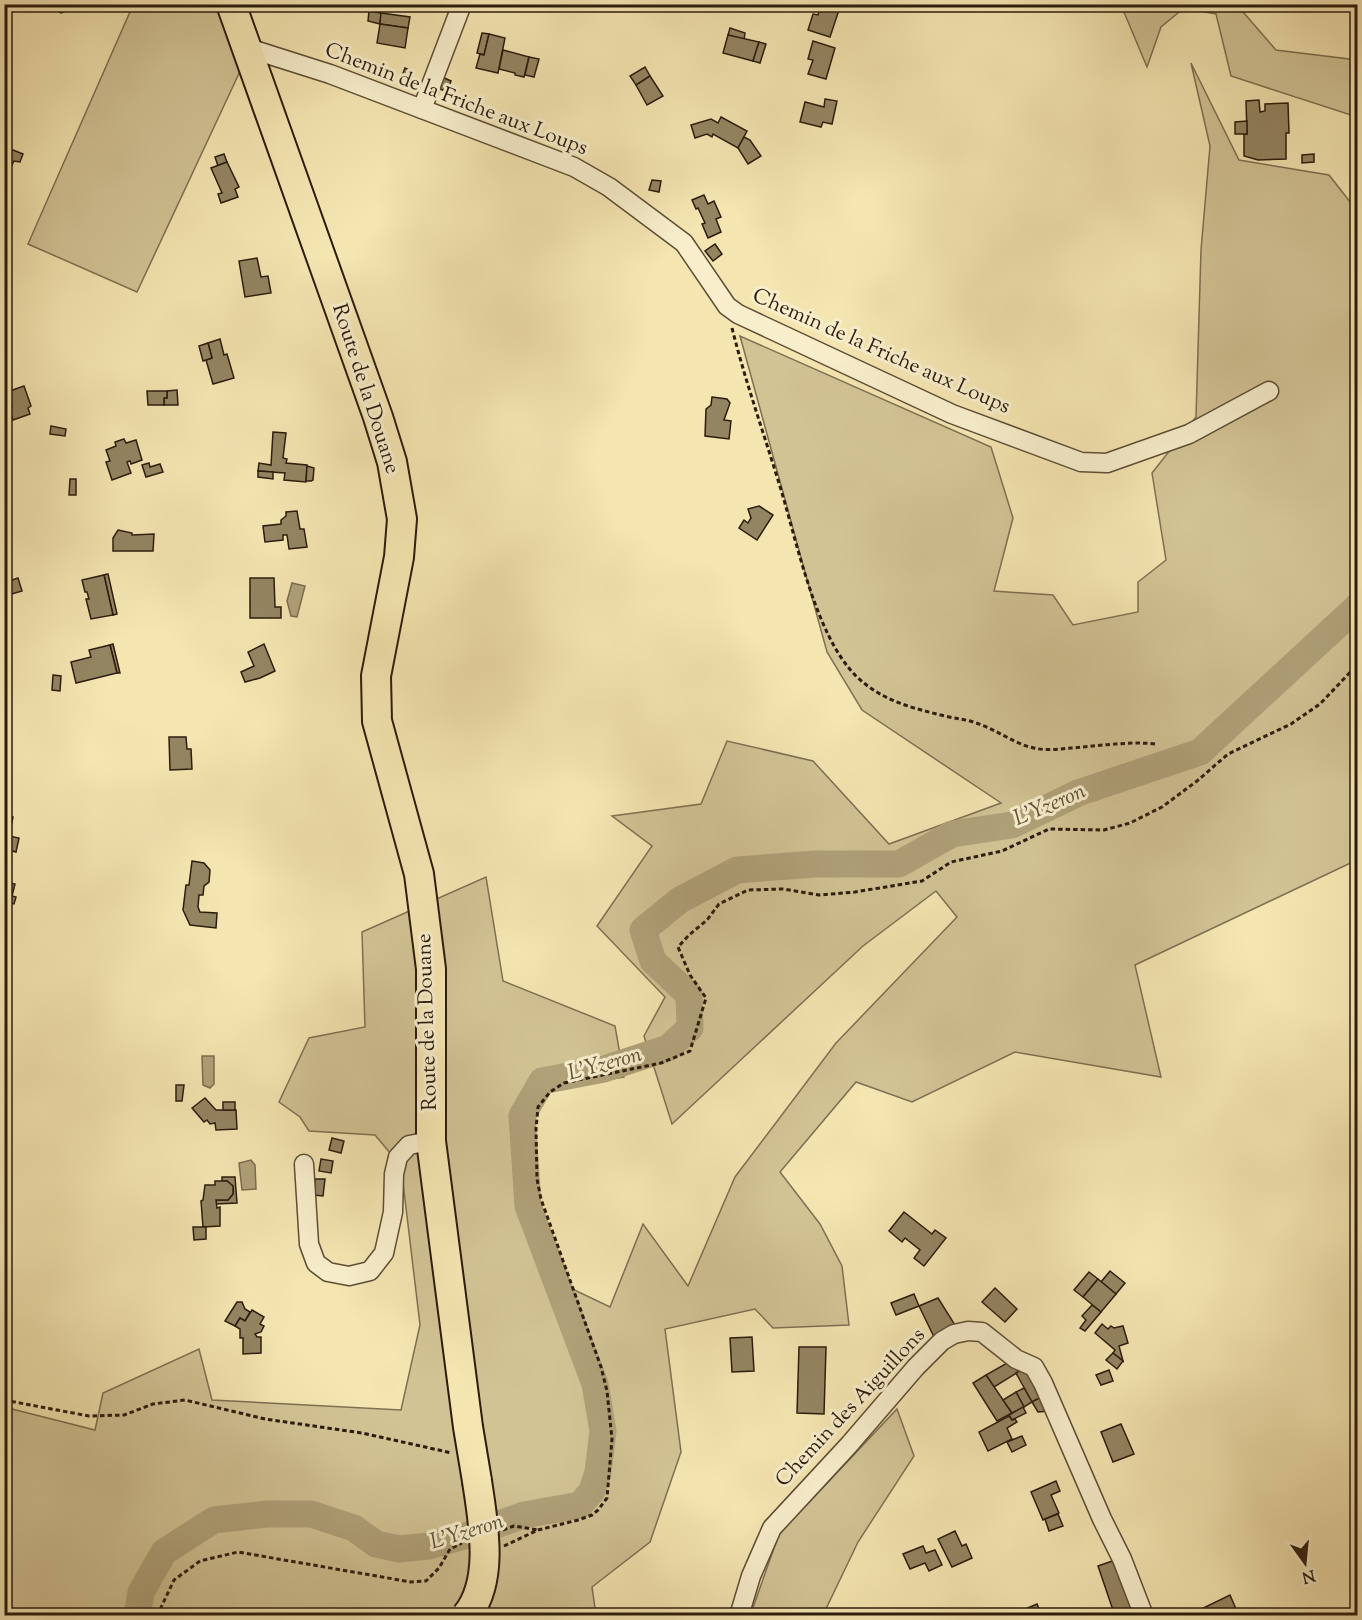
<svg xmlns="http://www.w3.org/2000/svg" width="1362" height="1620" viewBox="0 0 1362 1620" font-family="'Sorts Mill Goudy',serif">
	<rect width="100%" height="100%" fill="#f4e5b1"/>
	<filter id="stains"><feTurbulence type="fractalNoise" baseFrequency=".00333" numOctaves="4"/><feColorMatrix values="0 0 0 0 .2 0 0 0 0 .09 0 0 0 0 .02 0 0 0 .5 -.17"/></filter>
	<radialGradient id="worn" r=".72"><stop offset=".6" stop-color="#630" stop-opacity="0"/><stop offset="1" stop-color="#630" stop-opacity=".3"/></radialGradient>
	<g fill="#d2c395" stroke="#7e7051" stroke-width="1.5">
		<path d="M133 5H219L242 67 137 292 28 244Z"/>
		<path d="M1121 5H1237L1276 50 1357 60V117L1231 76 1216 14 1184 8 1161 27 1147 67Z"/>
		<path d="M1191 63 1239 160 1329 175 1358 212 1357 860 1135 965 1161 1077 1015 1052 912 1102 856 1082 780 1172 820 1224 842 1266 849 1325 773 1328 755 1309 665 1329 681 1452 650 1542 592 1587 596 1615 453 1616 450 1614 448 1616 5 1615 4 1407 95 1430 103 1393 199 1349 212 1400 401 1410 420 1325 401 1166 375 1135 309 1131 300 1117 279 1102 309 1038 365 1027 362 932 486 877 503 981 615 1026 624 1077 547 1088 529 1117 536 1201 566 1286 610 1307 643 1224 688 1286 735 1177 836 1043 957 917 936 891 863 946 672 1124 644 1036 665 997 597 926 652 846 612 816 701 804 727 741 813 761 889 844 1001 803 862 710 827 652 740 336 991 447 1013 518 994 591 1053 595 1073 625 1138 612V582L1166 560 1152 473 1196 417 1201 250 1210 146Z"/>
		<path d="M897 1409 914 1456 858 1542 823 1615 750 1616 779 1534Z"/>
	</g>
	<g fill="#b0a179" stroke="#7b6c4e" stroke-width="1.5">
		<path d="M292 583 305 586 297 617 291 616 287 601Z"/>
		<path d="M202 1056H214V1084L210 1088 203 1085Z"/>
		<path d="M251 1160 255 1165 256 1189 242 1190 239 1163Z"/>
	</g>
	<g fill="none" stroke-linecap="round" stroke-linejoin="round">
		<path stroke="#b0a179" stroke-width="27" d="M137 1616 141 1592 164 1552 214 1520 267 1514H311L354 1528 376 1544 399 1549 429 1546 471 1534 524 1515 580 1505 592 1491 598 1472 603 1431 595 1384 528 1206 522 1116 542 1081 604 1069 668 1048 690 1028 689 995 653 961 643 930 680 900 737 870 815 864H899L952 834 1012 825 1078 793 1200 752 1358 606"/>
	</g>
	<g fill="#948562" stroke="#2b1c0d" stroke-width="1.5">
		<path d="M38 4H71L72 9 61 13 53 8 52 11Z"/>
		<path d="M821 4H834L840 7 830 37 808 30 813 14 818 15Z"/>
		<path d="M1321 4H1346V10H1320Z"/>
		<path d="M369 11 381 13 380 24 368 21Z"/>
		<path d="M381 13 410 17 408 28 380 24Z"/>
		<path d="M380 24 408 28 405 48 377 43Z"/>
		<path d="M730 28 745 33 744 40 728 35Z"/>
		<path d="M482 33 489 34 484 55 477 53Z"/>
		<path d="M489 34 505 38 498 73 476 68 480 54 484 55Z"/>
		<path d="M728 35 759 42 753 61 723 53Z"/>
		<path d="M813 41 835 48 826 79 808 74 813 60 808 59Z"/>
		<path d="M759 42 766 44 760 63 753 61Z"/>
		<path d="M503 50 529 57 524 77 515 75V73L499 69Z"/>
		<path d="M529 57 539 59 534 77 525 75Z"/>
		<path d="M645 67 650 76 636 85 630 76Z"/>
		<path d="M405 68 411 71 406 84 400 81Z"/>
		<path d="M440 76 451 81 447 92 436 87Z"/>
		<path d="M650 76 663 96 647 105 636 85Z"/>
		<path d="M825 99 837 101 832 124 823 122 821 127 800 122 805 102 824 107Z"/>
		<path d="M1259 100 1260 112 1265 111V104L1288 103 1289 133H1286V159L1258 160 1244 156V134H1247L1246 101Z"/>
		<path d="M721 117 747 131 738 148 713 134 712 137 707 134 695 138 691 125 711 119 718 123Z"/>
		<path d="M1247 121V134H1235V122Z"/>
		<path d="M4 137 11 140 8 148 23 154 20 162 14 161 12 165 4 162Z"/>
		<path d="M744 137 750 140 761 156 748 164 738 148Z"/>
		<path d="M224 154 227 162 218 166 215 157Z"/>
		<path d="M1314 154V162L1302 163V155Z"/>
		<path d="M227 162 239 187 235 189 238 197 221 203 218 194 222 193 211 168Z"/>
		<path d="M652 180 661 181 659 192 649 190Z"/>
		<path d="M704 195 708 204 714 201 721 217 716 219 721 232 708 238 702 224 705 223 698 208 696 209 692 200Z"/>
		<path d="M715 244 722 254 713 261 705 251Z"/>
		<path d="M257 258 261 277 268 276 271 293 245 297 239 261Z"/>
		<path d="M220 339 224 355 227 354 234 378 213 384 206 360 212 358 208 343Z"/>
		<path d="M208 343 212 358 203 361 199 346Z"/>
		<path d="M24 386 31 406 28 408 30 414 13 420 9 407 12 406 7 392Z"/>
		<path d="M177 390 178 405H164V398H167V391Z"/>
		<path d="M147 391H167V398H164V405H148Z"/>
		<path d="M712 397 727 399 730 403 724 420 731 421 729 439 705 436 706 409 711 405Z"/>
		<path d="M51 426 66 429 65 436 50 434Z"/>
		<path d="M273 432 286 433 283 458 287 459 286 463 307 465 306 482 284 480 285 473 258 471 259 463 271 465Z"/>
		<path d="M124 439 126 443 136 440 142 460 131 464 130 461 127 462 131 473 112 480 106 462 110 461 106 450 116 446 115 442Z"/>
		<path d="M149 463 150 467 160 464 163 472 146 477 142 465Z"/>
		<path d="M307 466 314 468 313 480 311 481H306Z"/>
		<path d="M258 471 273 472V479L258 477Z"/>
		<path d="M70 479H76V495H69Z"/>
		<path d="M759 506 773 515 757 540 739 528 744 520 748 523 751 518 748 509Z"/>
		<path d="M297 511 300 529H304L307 547 289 549 287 535H283V540L265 542 263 526 281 524V520L286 516V512Z"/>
		<path d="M118 530 132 533V535L154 534 153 551H113V538Z"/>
		<path d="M107 574H108L117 614 113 615 104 575Z"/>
		<path d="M104 575 113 615 91 619 86 599H89L87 592H85L82 580Z"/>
		<path d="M4 577 6 582 18 578 22 591 8 595 6 590 4 591Z"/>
		<path d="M250 578H274L275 607H281V618H250Z"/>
		<path d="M113 644 120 673H117L110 645Z"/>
		<path d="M264 644 275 671 260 678 245 682 241 672 254 666 248 652Z"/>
		<path d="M110 645 117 673 76 683 71 662 91 657 89 650Z"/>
		<path d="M53 675 61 676 60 691 52 690Z"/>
		<path d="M169 737H186L187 749H191L192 769 170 770Z"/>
		<path d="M4 815 13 817 9 836 19 838 16 852 4 849Z"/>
		<path d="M192 861 204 863 210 870 209 882 204 886 203 895H199L198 907 200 912 217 913 216 928 190 925 183 910 186 885H189Z"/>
		<path d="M5 882 15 884 12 896 16 897 14 904 4 902Z"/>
		<path d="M176 1085H184L182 1101H176Z"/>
		<path d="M205 1098 216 1110H236L237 1129 216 1130 215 1123 210 1124 207 1120 204 1122 192 1108Z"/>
		<rect x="223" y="1102" width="12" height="8"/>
		<path d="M332 1138 344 1141 341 1153 329 1150Z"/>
		<path d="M321 1159 333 1161 331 1173 319 1171Z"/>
		<path d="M222 1177H235L237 1203 216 1204V1200H228L233 1194V1186L227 1181H222Z"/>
		<path d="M315 1179H325L323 1196 314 1195Z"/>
		<path d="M215 1181H227L233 1186V1194L228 1200H216L217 1208 220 1207V1226L203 1227 201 1201 203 1200 205 1185H215Z"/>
		<path d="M904 1212 932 1234 935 1230 946 1238 924 1266 914 1258 920 1250 905 1238 902 1242 889 1231Z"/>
		<path d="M193 1227H206V1239L194 1240Z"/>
		<path d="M1110 1271 1125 1283 1116 1294 1101 1282Z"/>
		<path d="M1089 1272 1098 1279 1083 1297 1074 1290Z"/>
		<path d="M1098 1279 1116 1294 1101 1312 1083 1297Z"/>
		<path d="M995 1288 1017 1309 1005 1322 982 1302Z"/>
		<path d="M914 1294 919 1306 896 1315 891 1303Z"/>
		<path d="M938 1298 955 1325 936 1341 919 1306Z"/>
		<path d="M237 1302H242L245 1309 250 1312 245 1321 240 1318 235 1326 225 1321Z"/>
		<path d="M1092 1305 1101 1312 1085 1331 1080 1328 1086 1320 1082 1316Z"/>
		<path d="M252 1310 264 1317 260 1324 264 1326 261 1332 255 1334 257 1337H261V1353L243 1354V1338H240V1329L235 1326 240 1318 245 1321Z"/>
		<path d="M1102 1324 1108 1329 1111 1326 1114 1328 1123 1326 1128 1343 1119 1346 1123 1361 1113 1353 1115 1350 1095 1333Z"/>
		<path d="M752 1337 754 1371 732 1372 730 1338Z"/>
		<path d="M799 1347H826L824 1414 797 1413Z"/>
		<path d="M1113 1353 1123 1361 1117 1369 1106 1360Z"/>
		<path d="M1007 1363 1023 1369 994 1387 986 1375Z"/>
		<path d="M1023 1369 1032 1373 1043 1396 1032 1402 1016 1373Z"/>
		<path d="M1109 1370 1113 1381 1101 1385 1096 1375Z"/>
		<path d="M986 1375 1012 1413 997 1421 973 1383Z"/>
		<path d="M1024 1388 1032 1402 1024 1407 1016 1392Z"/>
		<path d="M1016 1392 1024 1407 1012 1413 1003 1400Z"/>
		<path d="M1043 1396 1050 1411 1038 1412 1032 1402Z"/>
		<path d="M1023 1407 1026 1413 1012 1420 1009 1415Z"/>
		<path d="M1009 1416 1012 1420 1015 1419 1017 1422 1007 1428 1012 1439 988 1451 979 1432Z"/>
		<path d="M1121 1424 1134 1454 1113 1462 1101 1432Z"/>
		<path d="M1022 1436 1026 1445 1012 1452 1007 1442Z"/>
		<path d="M1056 1481 1060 1491 1051 1495 1059 1513 1043 1520 1031 1492Z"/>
		<path d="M1058 1514 1063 1526 1049 1531 1045 1519Z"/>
		<path d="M955 1531 962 1546 966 1544 972 1558 952 1567 938 1539Z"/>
		<path d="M923 1546 926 1553 935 1550 942 1565 929 1571 925 1563 910 1569 903 1554Z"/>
		<path d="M1118 1559 1137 1616H1115L1098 1566Z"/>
		<path d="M1230 1595 1239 1616H1199L1197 1611Z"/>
		<path d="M1037 1604 1042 1616H1010L1023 1610Z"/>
	</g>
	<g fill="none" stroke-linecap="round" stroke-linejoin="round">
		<g stroke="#5d4e36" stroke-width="21">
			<g id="minor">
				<path d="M245 47 330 74 574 167 609 187 684 243 727 306 738 314 952 414 1081 462 1107 463 1189 434 1269 391"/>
				<path d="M422 109 462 4"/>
				<path d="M304 1164 309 1244 316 1263 328 1272 349 1276 370 1271 384 1253 393 1212 394 1174 398 1157 409 1145 431 1141"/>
				<path d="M739 1616 751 1576 772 1528 848 1446 916 1367 942 1341 954 1334 968 1331 982 1332 1016 1359 1034 1367 1043 1383 1102 1519 1122 1559 1144 1616"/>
			</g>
		</g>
		<g stroke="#2b1c0d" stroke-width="32">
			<path id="primary" d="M231 4 378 417 392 462 402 519 399 557 376 676 377 721 419 874 431 969V1141L468 1427 477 1481"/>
		</g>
		<g stroke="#2b1c0d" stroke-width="3" stroke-dasharray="4.5 3" stroke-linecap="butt">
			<path d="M732 328C745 380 762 428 778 480 796 536 814 634 856 676 882 701 912 708 945 716 956 719 966 719 976 723 996 729 1014 744 1034 748 1046 751 1059 749 1071 748 1099 746 1128 741 1156 744"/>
			<path d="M4 1400 89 1416 124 1415 153 1404 185 1400 265 1419 362 1433 452 1453"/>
			<path d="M503 1530 514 1526 538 1530"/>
			<path d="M504 1546 538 1530 578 1520 592 1515 598 1510 607 1498 612 1439 607 1391 601 1367 541 1199 537 1179 536 1129 538 1107 550 1092 564 1083 661 1063 690 1051 706 998 690 975 678 947 689 935 707 920 719 904 748 890 783 889 819 895 855 892 922 881 951 862 1002 851 1049 829 1104 830 1130 823 1162 807 1197 781 1228 754 1291 724 1320 704 1358 664"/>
			<path d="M157 1616 174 1580 200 1561 238 1552 411 1582 426 1581 439 1568 450 1549 462 1543"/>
		</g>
		<use href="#minor" stroke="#f8eecc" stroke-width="18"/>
		<use href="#primary" stroke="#f4e5b1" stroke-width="28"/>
		<g stroke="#2b1c0d" stroke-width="32" stroke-linecap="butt">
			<path id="primary-bridge" d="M466 1616C495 1581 483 1522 477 1481"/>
		</g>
		<use href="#primary-bridge" stroke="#f4e5b1" stroke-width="28"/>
	</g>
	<g text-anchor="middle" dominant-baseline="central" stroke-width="6" stroke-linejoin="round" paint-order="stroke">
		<g font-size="21" fill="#2b1c0d" stroke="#f8eecc">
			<text transform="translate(456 100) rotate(21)">Chemin de la Friche aux Loups</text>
			<text transform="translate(881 352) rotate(24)">Chemin de la Friche aux Loups</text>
			<text transform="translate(365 389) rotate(72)">Route de la Douane</text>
			<text transform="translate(428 1022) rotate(-92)">Route de la Douane</text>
			<text transform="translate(851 1408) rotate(-47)">Chemin des Aiguillons</text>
		</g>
		<g font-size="22" font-style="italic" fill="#605138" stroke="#f8eecc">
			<text transform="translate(1050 806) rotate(-23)">L'Yzeron</text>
			<text transform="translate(605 1065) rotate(-15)">L'Yzeron</text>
			<text transform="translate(467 1533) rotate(-17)">L'Yzeron</text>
		</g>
	</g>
	<rect width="1362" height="1620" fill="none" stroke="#f4e5b1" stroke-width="24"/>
	<rect x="6" y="6" width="1350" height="1608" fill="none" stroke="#2b1c0d" stroke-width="3"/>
	<rect x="12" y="12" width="1338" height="1596" fill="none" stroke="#2b1c0d" stroke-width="1.5"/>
	<g transform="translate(1305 1563) rotate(165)" stroke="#f8eecc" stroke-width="4.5" paint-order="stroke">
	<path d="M0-4.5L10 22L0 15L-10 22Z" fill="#2b1c0d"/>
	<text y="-9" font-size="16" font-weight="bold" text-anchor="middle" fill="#2b1c0d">N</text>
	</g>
	<rect width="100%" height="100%" filter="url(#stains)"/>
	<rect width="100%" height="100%" fill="url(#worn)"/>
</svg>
